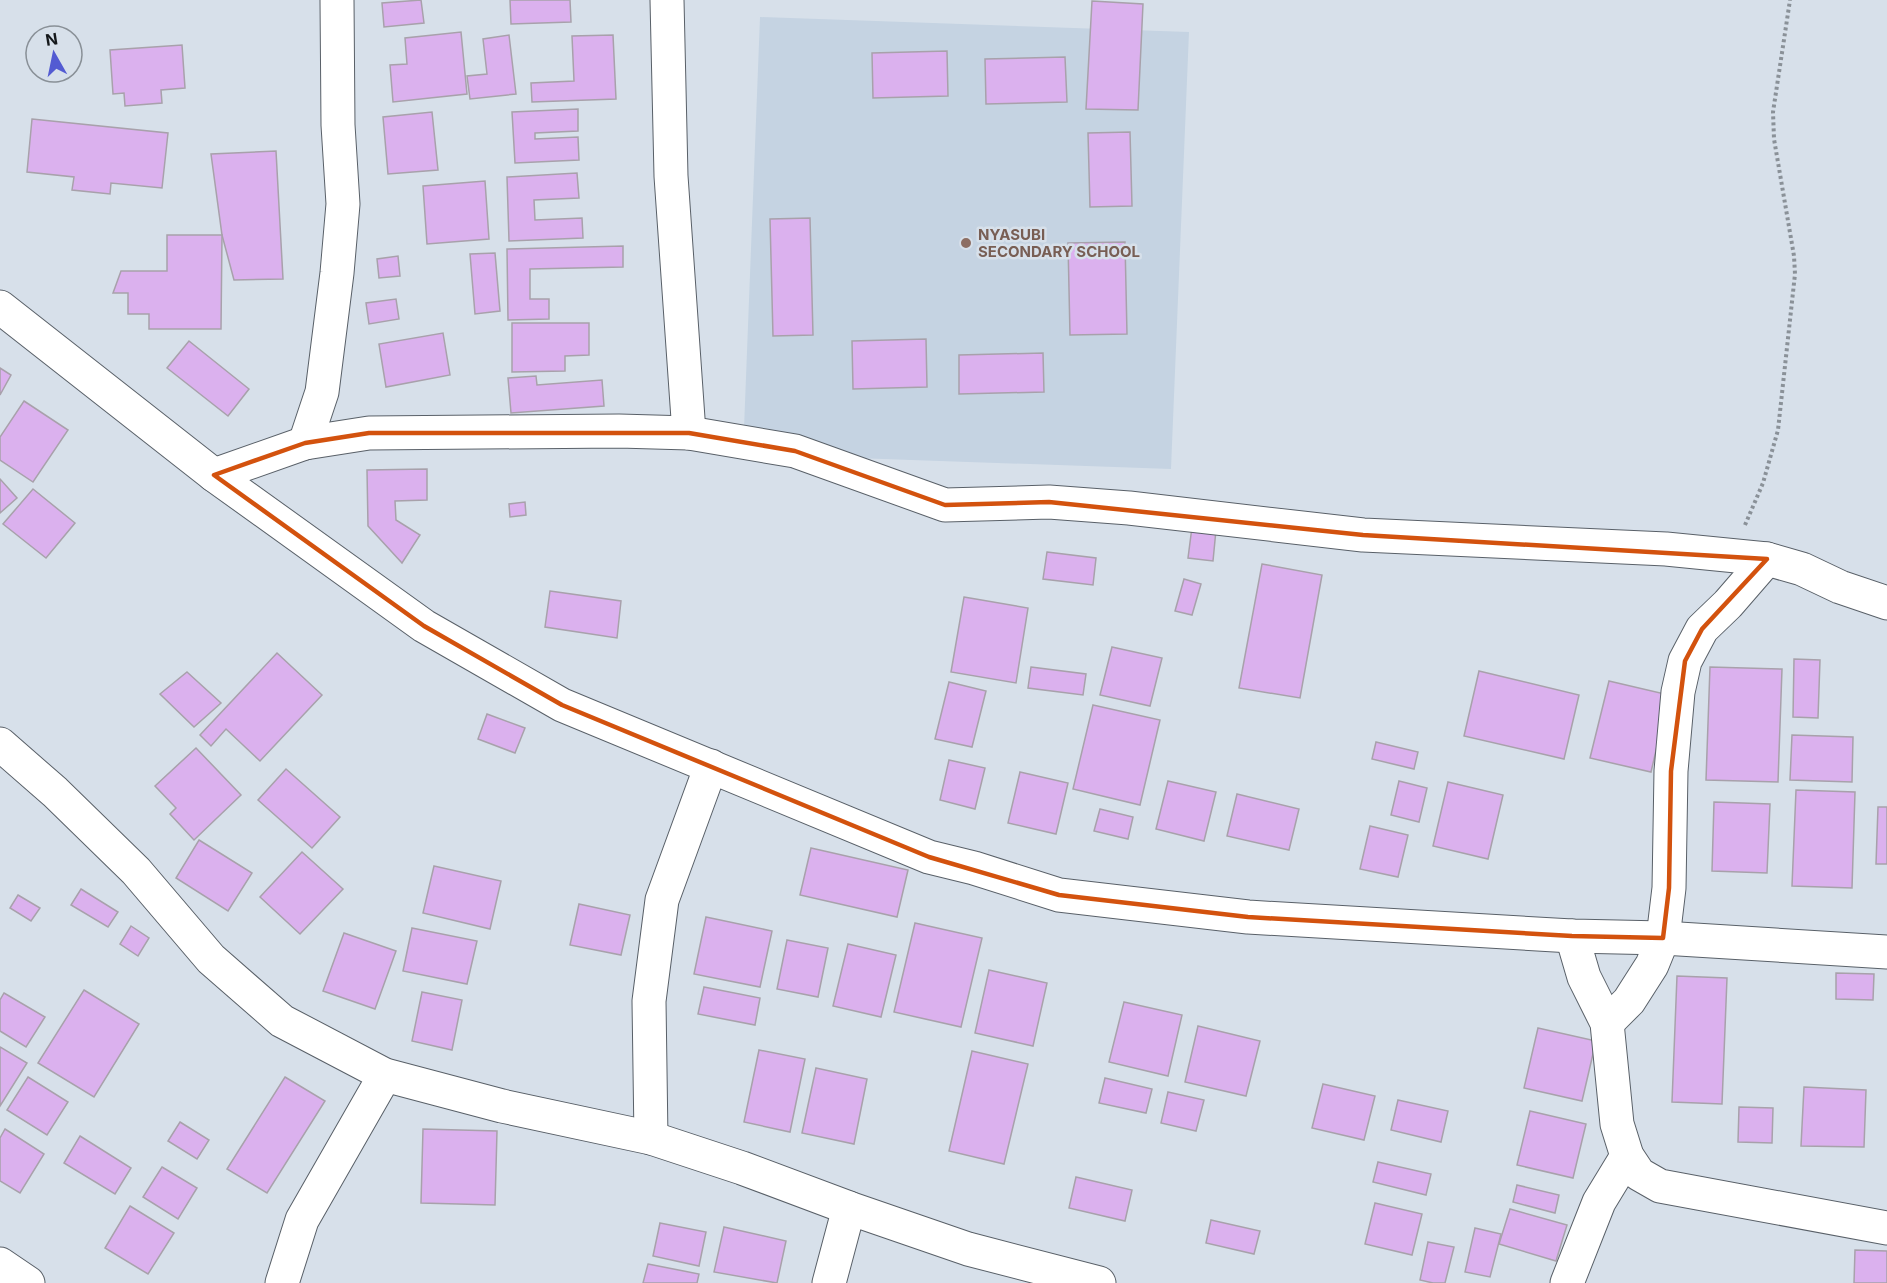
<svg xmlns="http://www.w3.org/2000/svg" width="1887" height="1283" viewBox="0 0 1887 1283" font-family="Inter,sans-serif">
	<rect width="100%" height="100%" fill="#d7e0ea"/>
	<path fill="#c5d3e2" d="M760 17 1189 32 1171 469 743 454Z"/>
	<g fill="#dbb1ee" stroke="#a8a1ab" stroke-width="1.5">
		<path d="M421 0 424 23 384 27 382 3Z"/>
		<path d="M510 0H570L571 22 511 24Z"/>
		<path d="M1092 1 1143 4 1138 110 1086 109Z"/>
		<path d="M461 32 467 94 393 102 390 65 407 64 405 38Z"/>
		<path d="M509 35 516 94 470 99 467 76 487 74 483 39Z"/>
		<path d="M613 35 616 99 532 102 531 83 574 81 572 36Z"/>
		<path d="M182 45 185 88 161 90 162 103 125 106 124 93 113 94 110 50Z"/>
		<path d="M947 51 948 96 873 98 872 53Z"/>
		<path d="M1065 57 1067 102 986 104 985 59Z"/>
		<path d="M578 109V131L535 133V139L578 137 579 160 515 163 512 112Z"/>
		<path d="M432 112 438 170 388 174 383 117Z"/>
		<path d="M32 119 168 133 162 188 111 183 110 194 72 190 74 177 27 172Z"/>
		<path d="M1130 132 1132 206 1090 207 1088 133Z"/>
		<path d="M276 151 283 279 234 280 222 235 211 154Z"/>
		<path d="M577 173 579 198 534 200 535 220 582 218 583 238 509 241 507 177Z"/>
		<path d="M485 181 489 239 427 244 423 186Z"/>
		<path d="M810 218 813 335 773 336 770 219Z"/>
		<path d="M167 235H222L221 329H149V314H128V293H113L121 271H167Z"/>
		<path d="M1125 242 1127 334 1070 335 1068 243Z"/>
		<path d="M623 246V267L530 269V299H549V319L508 320 507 249Z"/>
		<path d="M495 253 500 311 475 314 470 254Z"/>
		<path d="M398 256 400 276 379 278 377 259Z"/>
		<path d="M396 299 399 319 369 324 366 303Z"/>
		<path d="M512 323H589V355L565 356V371L512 372Z"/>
		<path d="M443 333 450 375 386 387 379 344Z"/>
		<path d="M926 339 927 387 853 389 852 341Z"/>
		<path d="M189 341 249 389 228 416 167 368Z"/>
		<path d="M1043 353 1044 392 959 394V355Z"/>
		<path d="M0 368 11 375 0 395Z"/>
		<path d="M536 376 537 385 602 380 604 406 511 413 508 378Z"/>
		<path d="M24 401 68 430 33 482 0 460V437Z"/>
		<path d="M427 469V500L395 501 396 520 420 535 402 563 368 526 367 470Z"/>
		<path d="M0 479 17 498 0 513Z"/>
		<path d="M33 489 75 523 46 558 3 524Z"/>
		<path d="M525 502 526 515 510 517 509 504Z"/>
		<path d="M1192 527 1216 530 1213 561 1188 558Z"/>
		<path d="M1047 552 1096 558 1093 585 1043 579Z"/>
		<path d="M1262 564 1322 575 1300 698 1239 688Z"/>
		<path d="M1184 579 1201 584 1192 615 1175 611Z"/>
		<path d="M550 591 621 601 617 638 545 627Z"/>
		<path d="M964 597 1028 608 1016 683 951 672Z"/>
		<path d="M1112 647 1162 658 1150 706 1100 695Z"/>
		<path d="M277 653 322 695 260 761 226 729 211 746 200 735Z"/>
		<path d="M1794 659 1820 660 1818 718 1793 717Z"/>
		<path d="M1031 667 1086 674 1083 695 1028 688Z"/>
		<path d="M1710 667 1782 669 1778 782 1706 780Z"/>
		<path d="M1479 671 1579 695 1564 759 1464 736Z"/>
		<path d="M187 672 221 703 194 727 160 694Z"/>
		<path d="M1609 681 1669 695 1651 772 1590 758Z"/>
		<path d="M949 682 986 691 972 747 935 739Z"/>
		<path d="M1093 705 1160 720 1140 805 1073 789Z"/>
		<path d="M487 714 525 728 515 753 478 739Z"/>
		<path d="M1792 735 1853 737 1852 782 1790 780Z"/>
		<path d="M1376 742 1418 752 1414 769 1372 759Z"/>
		<path d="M196 748 241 795 194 840 170 814 176 808 155 786Z"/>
		<path d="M949 760 985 768 975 809 940 800Z"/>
		<path d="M286 769 340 817 312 848 258 800Z"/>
		<path d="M1020 772 1068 783 1056 834 1008 823Z"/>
		<path d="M1168 781 1216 792 1204 841 1156 829Z"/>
		<path d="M1399 781 1427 788 1419 822 1391 815Z"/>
		<path d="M1448 782 1503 795 1488 859 1433 846Z"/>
		<path d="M1796 790 1855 792 1852 888 1792 886Z"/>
		<path d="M1237 794 1299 809 1289 850 1227 836Z"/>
		<path d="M1714 802 1770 804 1767 873 1712 871Z"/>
		<path d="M1878 807H1887V864H1876Z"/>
		<path d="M1100 809 1133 817 1128 839 1094 831Z"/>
		<path d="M1370 826 1408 835 1398 877 1360 869Z"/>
		<path d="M199 840 252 873 228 911 176 878Z"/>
		<path d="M811 848 908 870 897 917 800 895Z"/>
		<path d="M302 852 343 889 300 934 260 897Z"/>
		<path d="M434 866 501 881 490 929 423 913Z"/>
		<path d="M81 889 118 912 108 927 71 905Z"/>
		<path d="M18 895 40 908 31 921 10 908Z"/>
		<path d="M579 904 630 915 621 955 570 945Z"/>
		<path d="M706 917 772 931 760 987 694 974Z"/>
		<path d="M915 923 982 938 961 1027 894 1012Z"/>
		<path d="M131 926 149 938 138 956 120 944Z"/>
		<path d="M412 928 477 941 467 984 403 971Z"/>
		<path d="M344 933 396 951 375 1009 323 991Z"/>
		<path d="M787 940 828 948 818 997 777 989Z"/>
		<path d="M848 944 896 955 881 1017 833 1006Z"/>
		<path d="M989 970 1047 983 1033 1046 975 1033Z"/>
		<path d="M1836 973 1874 974 1873 1000 1836 999Z"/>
		<path d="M1677 976 1727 978 1722 1104 1672 1102Z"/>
		<path d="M704 987 760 998 755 1025 698 1014Z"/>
		<path d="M84 990 139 1024 94 1097 38 1063Z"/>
		<path d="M422 992 462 1000 452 1050 412 1041Z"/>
		<path d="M4 993 45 1017 26 1047 0 1031V1000Z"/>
		<path d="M1124 1002 1182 1015 1168 1076 1109 1062Z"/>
		<path d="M1198 1026 1260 1041 1246 1096 1185 1082Z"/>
		<path d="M1538 1028 1596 1041 1582 1101 1524 1088Z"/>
		<path d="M0 1047 27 1063 0 1106Z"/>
		<path d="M759 1050 805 1059 790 1132 744 1122Z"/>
		<path d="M972 1051 1028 1064 1004 1164 949 1151Z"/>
		<path d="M816 1068 867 1079 854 1144 802 1133Z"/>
		<path d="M28 1077 68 1102 47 1135 7 1110Z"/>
		<path d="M285 1077 325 1101 267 1193 227 1169Z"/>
		<path d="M1105 1078 1152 1089 1146 1113 1099 1103Z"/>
		<path d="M1323 1084 1375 1096 1364 1140 1312 1128Z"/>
		<path d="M1804 1087 1866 1090 1864 1147 1801 1146Z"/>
		<path d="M1168 1092 1204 1100 1196 1131 1161 1123Z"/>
		<path d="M1398 1100 1448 1111 1441 1142 1391 1130Z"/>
		<path d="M1739 1107 1773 1108 1772 1143 1738 1142Z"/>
		<path d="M1530 1111 1586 1124 1573 1178 1517 1165Z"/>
		<path d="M180 1122 209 1140 197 1159 168 1141Z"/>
		<path d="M5 1129 44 1154 20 1193 0 1181V1138Z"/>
		<path d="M423 1129 497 1131 495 1205 421 1203Z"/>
		<path d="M80 1136 131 1168 115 1194 64 1163Z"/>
		<path d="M1378 1162 1431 1174 1426 1195 1373 1182Z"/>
		<path d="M162 1167 197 1188 178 1219 143 1197Z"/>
		<path d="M1076 1177 1132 1190 1125 1221 1069 1208Z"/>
		<path d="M1517 1185 1559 1195 1555 1213 1513 1202Z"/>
		<path d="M1375 1203 1422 1214 1412 1255 1365 1244Z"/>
		<path d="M130 1206 174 1233 148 1274 105 1248Z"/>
		<path d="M1510 1209 1567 1225 1556 1261 1499 1244Z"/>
		<path d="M1211 1220 1260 1231 1254 1254 1206 1243Z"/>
		<path d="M660 1223 706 1232 699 1266 653 1256Z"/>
		<path d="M724 1227 786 1241 777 1283 714 1272Z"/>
		<path d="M1475 1228 1501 1234 1490 1277 1465 1272Z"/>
		<path d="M1428 1242 1454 1247 1445 1283H1433L1420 1280Z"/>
		<path d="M1855 1250 1887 1251V1283H1854Z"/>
		<path d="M648 1264 699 1274 697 1283H643Z"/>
	</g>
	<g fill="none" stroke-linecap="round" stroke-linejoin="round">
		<g stroke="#596068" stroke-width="35">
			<g id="minor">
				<path d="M667 0 671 176 689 433"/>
				<path d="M0 307 214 475 424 626 562 705 929 857 974 868 1059 895 1248 917 1572 936 1663 938 1887 952"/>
				<path d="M305 443 322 392 337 273 343 204 338 125 337 0"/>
				<path d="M214 475 305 443 369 433 619 431 689 433 795 451 945 505 1049 502 1129 508 1363 535 1666 549 1767 559 1802 569 1840 587 1887 603"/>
				<path d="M0 744 55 792 136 871 211 959 282 1021 385 1075 502 1106 651 1138 742 1168 849 1208 968 1249 1099 1283"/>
				<path d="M1572 936 1584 977 1607 1023 1617 1124 1627 1156 1639 1174 1660 1186 1887 1228"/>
				<path d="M1607 1023 1629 1001 1652 965 1663 938 1669 888 1671 771 1678 692 1685 661 1702 629 1728 604 1767 559"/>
				<path d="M651 1138 649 1001 662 900 711 766"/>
				<path d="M0 1264 28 1283"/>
				<path d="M282 1283 302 1220 385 1075"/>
				<path d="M829 1283 849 1208"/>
				<path d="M1567 1283 1599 1202 1627 1156"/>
			</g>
		</g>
		<path stroke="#8a9198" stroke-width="4" stroke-dasharray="3 3" stroke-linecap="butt" d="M1745 525 1763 483 1778 430 1795 274 1794 256 1774 139 1773 112 1790 0"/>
		<use href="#minor" stroke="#fff" stroke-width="33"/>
	</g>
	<path fill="none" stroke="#d3520e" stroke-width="4.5" stroke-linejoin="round" d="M369 433H689L795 451 945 505 1049 502 1363 535 1767 559 1702 629 1685 661 1671 771 1669 888 1663 938 1572 936 1248 917 1059 895 929 857 562 705 424 626 214 475 305 443Z"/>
	<circle fill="#8d6e63" stroke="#d7e0ea" stroke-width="2" cx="966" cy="243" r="6"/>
	<g text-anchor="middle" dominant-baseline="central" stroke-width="5" stroke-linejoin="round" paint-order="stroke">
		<g font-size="15" font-weight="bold" fill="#785e54" stroke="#d7e0ea" text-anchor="start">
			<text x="978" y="234">NYASUBI<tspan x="978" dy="17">SECONDARY SCHOOL</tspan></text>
		</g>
	</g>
	<g transform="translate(54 54) rotate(351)"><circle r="28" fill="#d7e0ea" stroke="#899097" stroke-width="1.5"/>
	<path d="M0-4.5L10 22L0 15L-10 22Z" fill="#535bd2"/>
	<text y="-9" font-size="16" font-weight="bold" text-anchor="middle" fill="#15181b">N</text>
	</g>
</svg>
